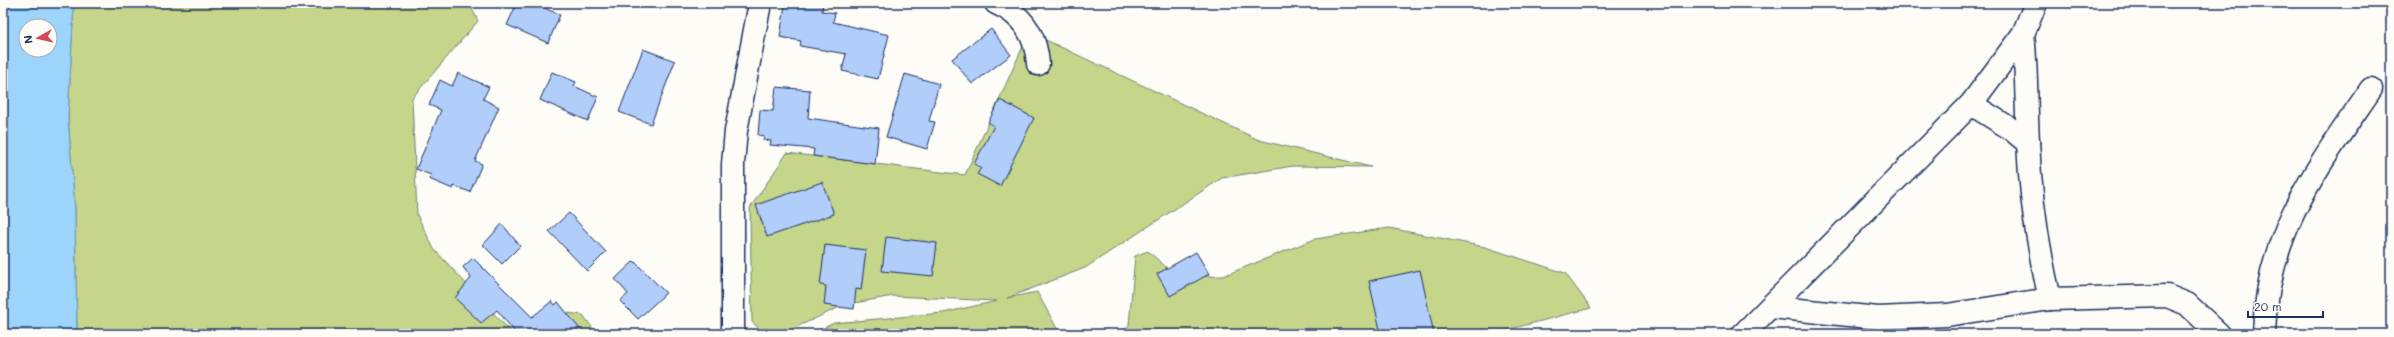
<svg xmlns="http://www.w3.org/2000/svg" width="2394" height="337" viewBox="0 0 2394 337" font-family="Mali,sans-serif">
	<rect width="100%" height="100%" fill="#fdfcf7"/>
	<filter id="ink" filterUnits="userSpaceOnUse"><feTurbulence type="fractalNoise" baseFrequency=".025" numOctaves="2"/><feDisplacementMap in="SourceGraphic" scale="8" xChannelSelector="R" yChannelSelector="G"/><feConvolveMatrix kernelMatrix="1 2 1 2 8 2 1 2 1" color-interpolation-filters="sRGB"/></filter>
	<g filter="url(#ink)">
		<g fill="#c5d68b" stroke="#708274">
			<path d="M74 3H469L478 21 412 98 417 215 434 249 512 333 516 334H77L75 211 68 117Z"/>
			<path d="M1020 28 1259 140 1371 167 1293 166 1222 178 1085 268 1007 298 1037 292 1060 334H811L834 323 943 313 997 301 893 296 844 305 790 330 765 334 752 322 750 208 787 153 965 175 1024 44Z"/>
			<path d="M1389 228 1485 247 1565 273 1591 308 1491 334 1356 332 1347 334H1120L1129 325 1135 256 1148 251 1177 277 1223 276 1315 239Z"/>
			<path d="M567 313 583 315 597 334H536Z"/>
		</g>
		<path fill="#9dd4fc" stroke="#6992bd" fill-rule="evenodd" d="M3 3H74L68 117 75 211 77 334H3ZM26 26H50V50H26Z"/>
		<g fill="#b1cdfa" stroke="#1b2f5e">
			<path d="M517 3H534L560 15 548 43 507 25Z"/>
			<path d="M799 3H823L822 11 835 13 833 22 889 35 878 79 842 71 846 54 800 46 801 41 780 37 785 5 798 7Z"/>
			<path d="M991 29 1011 55 972 84 952 59Z"/>
			<path d="M643 49 675 61 651 124 619 112Z"/>
			<path d="M552 72 576 82 574 86 598 97 588 121 540 100Z"/>
			<path d="M458 73 489 87 483 99 499 107 475 161 482 164 470 192 454 186 453 189 429 179 431 175 416 169 441 110 429 105 440 80 452 86Z"/>
			<path d="M905 74 939 84 929 121 935 122 927 149 886 137Z"/>
			<path d="M776 87 810 90 808 118 879 128 875 164 813 156 814 149 770 145 771 141 763 140 764 136 758 135 760 110 773 111Z"/>
			<path d="M1000 100 1034 118 1000 186 977 174 981 168 974 164 994 126 988 122Z"/>
			<path d="M822 182 834 214 767 237 756 205Z"/>
			<path d="M569 213 606 252 587 271 549 231Z"/>
			<path d="M502 224 520 246 502 264 483 245Z"/>
			<path d="M886 237 937 243 933 276 882 271Z"/>
			<path d="M825 245 866 250 861 290 856 289 854 309 824 305 826 286 820 285Z"/>
			<path d="M1196 252 1209 274 1170 296 1157 274Z"/>
			<path d="M473 258 532 317 552 301 555 305 558 302 584 334H511L514 331 497 310 481 323 455 298 471 278 463 267Z"/>
			<path d="M634 261 666 293 638 319 620 301 628 294 615 279Z"/>
			<path d="M1420 270 1434 334H1381L1369 281Z"/>
		</g>
		<g fill="none" stroke-linecap="round" stroke-linejoin="round">
			<g stroke="#1b2f5e" stroke-width="25">
				<g id="minor">
					<path d="M996 3C1023 15 1036 35 1038 64"/>
					<path d="M2023 34C2027 70 2026 105 2028 141 2030 194 2038 248 2050 299"/>
					<path d="M1971 104 2011 129 2028 143"/>
					<path d="M1770 307 1878 318 1947 315 2050 299 2167 296 2187 304 2219 334"/>
					<path d="M733 334V164L736 131 760 3"/>
					<path d="M1743 334 1971 104 2023 34 2036 3"/>
					<path d="M2264 334C2266 234 2317 168 2371 89"/>
				</g>
			</g>
			<use href="#minor" stroke="#fdfcf7" stroke-width="22"/>
		</g>
	</g>
	<rect width="2394" height="337" fill="none" stroke="#fdfcf7" stroke-width="16"/>
	<rect x="8" y="8" width="2378" height="321" fill="none" stroke="#1b2f5e" stroke-width="1.5" filter="url(#ink)"/>
	<g transform="translate(38 38) rotate(262)"><circle r="19" fill="#fdfcf7" stroke="#a3aaba"/>
	<path d="M0-3L7 15L0 10L-7 15Z" fill="#d1495b"/>
	<text y="-6" font-size="11" font-weight="bold" text-anchor="middle" fill="#1b2f5e">N</text>
	</g>
	<path d="M2248 311v6h75v-6" fill="none" stroke="#1b2f5e" stroke-width="2"/>
	<text x="2254" y="311" font-size="12" fill="#1b2f5e" stroke="#fdfcf7" stroke-width="3" paint-order="stroke">20 m</text>
</svg>
